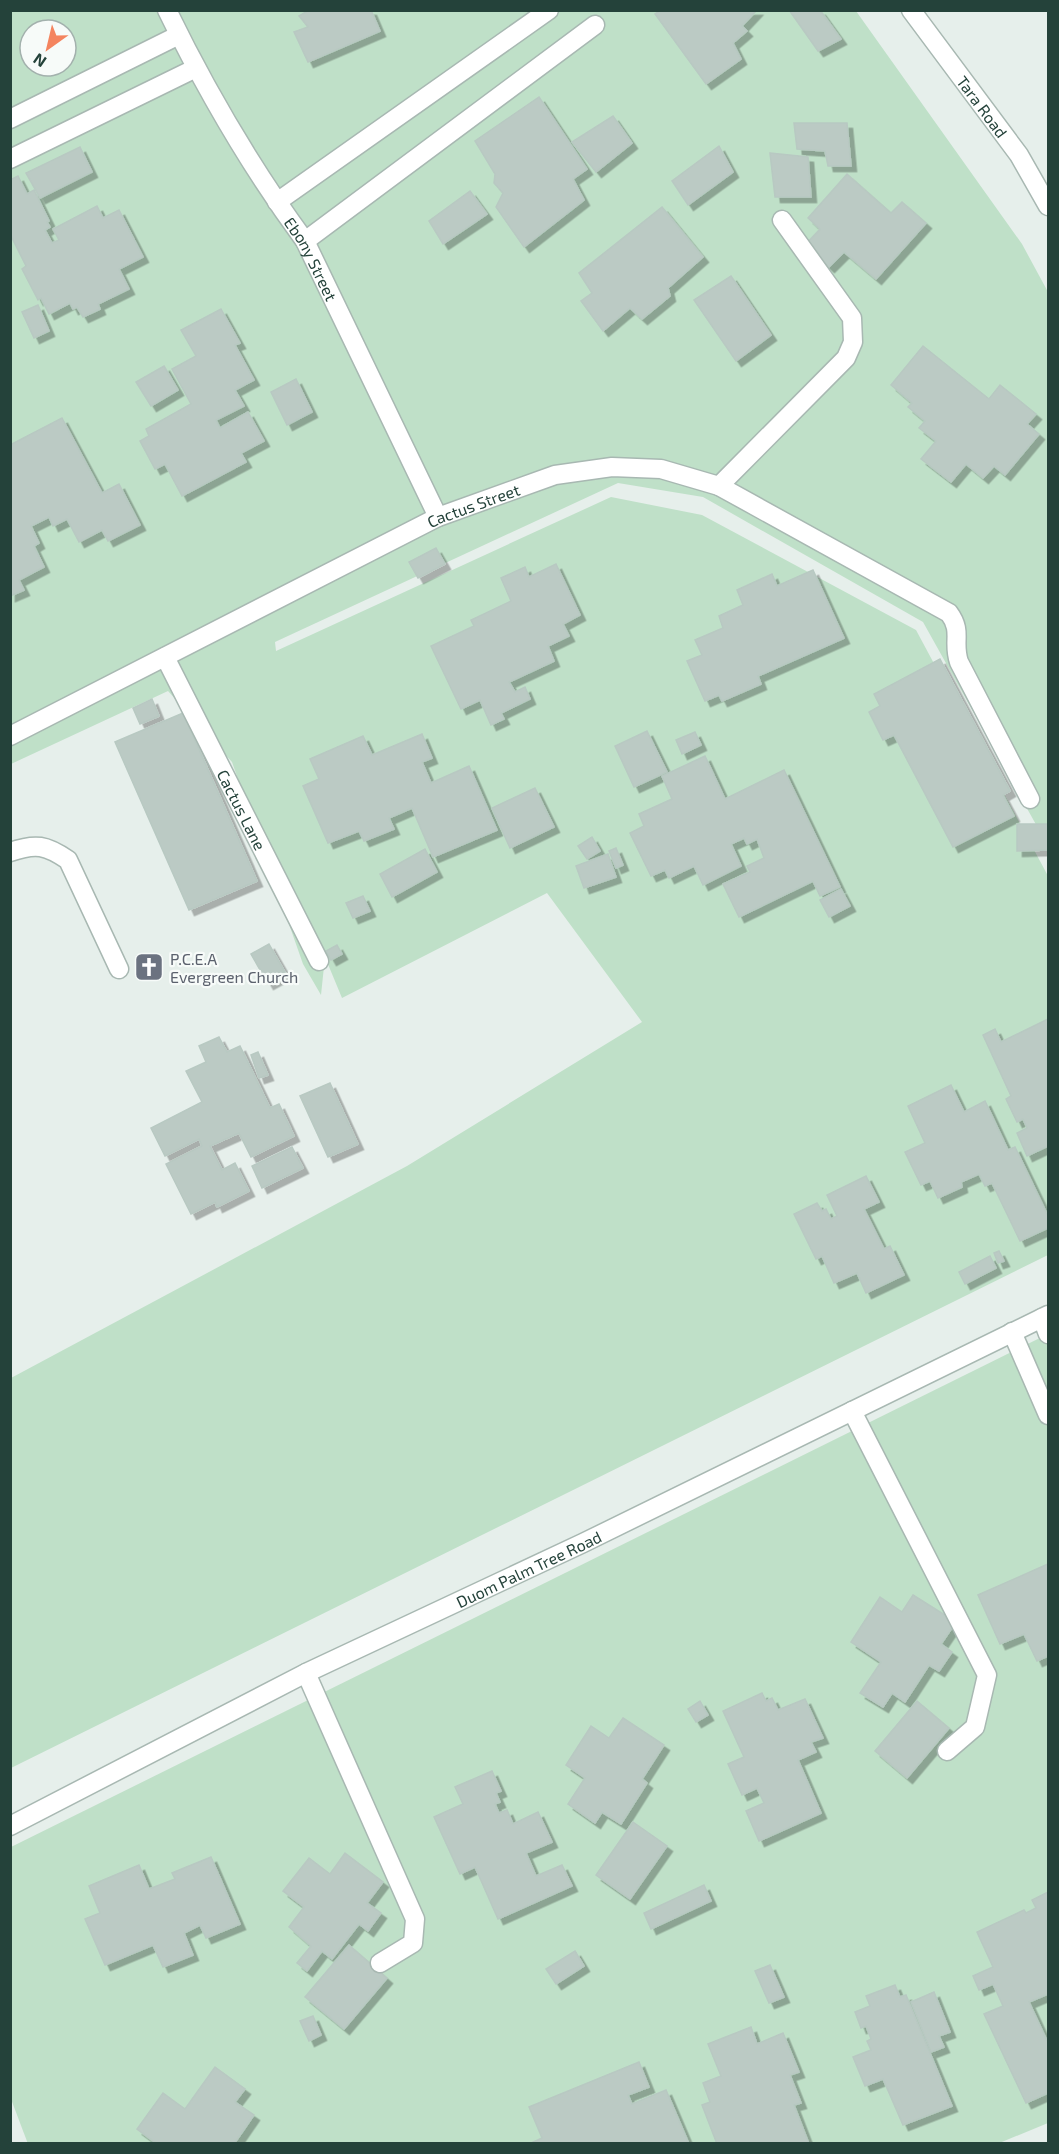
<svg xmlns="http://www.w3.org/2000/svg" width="1059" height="2154" viewBox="0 0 1059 2154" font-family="'Exo 2',sans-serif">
	<defs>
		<filter id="shadow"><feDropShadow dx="5.5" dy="5.5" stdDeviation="0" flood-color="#0004"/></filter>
	</defs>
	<rect width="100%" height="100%" fill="#e6efeb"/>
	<g fill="#bfe0c8" fill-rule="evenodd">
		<path d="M10 11H856L1022 244 1048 292V846L923 622 703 497 618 483 275 642 276 651 611 497 702 515 916 630 1048 876V1255L11 1768V1378L407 1166 642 1022 547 893 342 998 325 957 321 995 303 964 232 762 168 691 11 764ZM30 30H66V66H30Z"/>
		<path d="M1048 1334V2123L997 2144H28L11 2099V1847Z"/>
	</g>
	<g fill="#bbcac4" stroke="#b8c9c2" stroke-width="1.5" filter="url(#shadow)">
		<path d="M309 10H371L380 31 308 62 294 32 308 27 299 16Z"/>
		<path d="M661 10H757L742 26 747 31 733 43 741 59 706 84 655 14Z"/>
		<path d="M789 10H820L841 39 818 51Z"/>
		<path d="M539 97 587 169 573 179 584 200 524 247 496 207 503 193 494 183 495 174 475 141Z"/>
		<path d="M613 116 632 143 596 172 572 142Z"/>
		<path d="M794 123H847L851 166H828L825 151 797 149Z"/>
		<path d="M719 146 733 172 688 205 672 181Z"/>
		<path d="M80 147 92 172 40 198 26 173Z"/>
		<path d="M770 153 808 157 811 197H775Z"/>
		<path d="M847 174 891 213 902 202 926 223 876 279 844 252 829 267 805 245 820 229 808 218Z"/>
		<path d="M18 176 27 194 34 190 49 221 47 222 50 227 45 230 52 243 59 240 53 229 97 206 103 218 119 210 143 257 119 269 129 289 98 304 100 309 83 317 77 307 73 309 70 303 49 314 41 298 38 300 22 269 26 266 10 234V180Z"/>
		<path d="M470 191 487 214 443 244 429 221Z"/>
		<path d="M662 207 703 257 668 288 670 296 642 319 630 308 603 331 581 301 592 293 579 273Z"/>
		<path d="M731 276 771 335 736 361 694 300Z"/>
		<path d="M38 305 49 331 34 338 22 312Z"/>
		<path d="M221 309 240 343 235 345 254 380 235 390 244 406 216 420 220 428 248 412 264 441 241 453 246 462 182 496 165 464 155 469 140 441 149 436 146 429 191 404 172 369 196 356 181 330Z"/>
		<path d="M923 346 989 399 1000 385 1036 414 1027 424 1039 434 1005 475 994 466 983 478 966 464 951 482 921 459 936 441 919 428 925 421 908 407 912 403 891 385Z"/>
		<path d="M164 366 178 390 151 406 136 382Z"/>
		<path d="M296 379 312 412 287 425 271 392Z"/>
		<path d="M62 418 102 493 119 484 140 525 108 541 102 530 79 542 67 519 53 526 49 517 31 526 39 543 34 546 44 567 19 580 24 590 10 596V445Z"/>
		<path d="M436 548 445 564 418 578 409 562Z"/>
		<path d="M556 564 580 615 563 624 569 636 548 646 554 661 509 682 515 692 525 687 530 699 501 713 504 719 491 725 480 700 461 709 431 646 474 626 471 620 511 601 501 578 525 567 529 577Z"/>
		<path d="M813 570 844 638 758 676 761 684 722 701 719 695 705 701 687 661 702 655 695 640 723 628 719 616 743 605 737 590 772 574 777 586Z"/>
		<path d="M940 659 1010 791 1003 795 1014 816 953 847 894 735 883 740 869 712 880 706 874 694Z"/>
		<path d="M152 699 159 716 140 724 133 708Z"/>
		<path d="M183 713 257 881 189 910 115 742Z"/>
		<path d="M647 731 667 772 634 787 615 746Z"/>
		<path d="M695 732 701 745 682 754 676 740Z"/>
		<path d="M422 734 432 758 422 762 431 783 469 766 497 830 433 857 412 808 389 818 394 829 364 841 359 831 328 843 303 786 319 779 310 759 363 736 372 755Z"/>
		<path d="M705 756 725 799 784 770 840 887 820 896 813 881 739 917 723 884 750 872 747 866 764 858 757 839 747 844 744 838 731 844 741 866 703 885 694 866 669 878 665 870 651 876 630 833 644 826 639 814 672 799 662 776Z"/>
		<path d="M535 788 554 827 510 848 492 808Z"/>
		<path d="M1017 824H1048V850L1017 851Z"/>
		<path d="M592 837 600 851 587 859 578 846Z"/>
		<path d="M616 848 623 865 616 868 609 851Z"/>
		<path d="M425 849 437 872 392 897 380 874Z"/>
		<path d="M608 854 616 877 584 888 576 866Z"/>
		<path d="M841 889 850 906 829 917 820 900Z"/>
		<path d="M363 896 370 911 353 918 346 903Z"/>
		<path d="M269 944 286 974 268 984 251 954Z"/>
		<path d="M337 945 342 954 331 960 326 951Z"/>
		<path d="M1048 1019V1146L1027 1156 1017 1133 1027 1128 1023 1119 1017 1122 1006 1099 1011 1096 983 1035 995 1029 1001 1042Z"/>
		<path d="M219 1037 227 1052 240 1046 270 1108 279 1104 294 1136 251 1157 239 1133 210 1146 222 1170 235 1163 249 1191 217 1207 215 1202 191 1214 166 1164 202 1146 199 1139 165 1156 151 1128 202 1102 186 1071 206 1062 199 1046Z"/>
		<path d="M258 1052 268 1075 259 1078 251 1055Z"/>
		<path d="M330 1083 358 1144 328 1157 300 1096Z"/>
		<path d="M951 1085 964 1112 985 1101 1008 1150 1015 1147 1048 1216V1228L1020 1241 992 1183 985 1186 979 1174 961 1182 962 1187 938 1198 930 1181 921 1185 905 1152 925 1143 908 1106Z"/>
		<path d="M292 1147 303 1168 262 1188 252 1166Z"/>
		<path d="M866 1176 879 1202 864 1209 884 1249 890 1246 904 1275 866 1293 857 1273 834 1283 822 1256 816 1259 794 1214 817 1203 822 1211 826 1209 831 1219 837 1216 827 1195Z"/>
		<path d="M999 1251 1004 1261 998 1263 994 1253Z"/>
		<path d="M990 1256 996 1268 965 1284 959 1272Z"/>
		<path d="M1048 1564V1656L1037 1661 1024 1634 1000 1644 978 1595Z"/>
		<path d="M913 1595 956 1622 941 1644 952 1652 939 1671 929 1665 905 1702 892 1693 883 1707 860 1693 881 1662 851 1642 880 1597 902 1612Z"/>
		<path d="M762 1693 766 1701 772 1698 778 1710 805 1699 823 1738 811 1742 816 1752 798 1760 821 1813 759 1841 746 1811 764 1803 757 1788 742 1795 728 1764 744 1757 723 1711Z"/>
		<path d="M700 1701 708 1715 696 1722 688 1709Z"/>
		<path d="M917 1701 949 1728 907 1778 875 1751Z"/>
		<path d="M623 1718 664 1745 642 1779 647 1783 621 1824 602 1812 595 1823 568 1804 585 1778 566 1765 591 1726 609 1738Z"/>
		<path d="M492 1771 501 1791 496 1793 500 1802 495 1804 499 1813 507 1810 513 1824 538 1812 552 1842 526 1853 536 1876 562 1865 572 1886 498 1919 475 1867 460 1874 434 1817 463 1804 455 1787Z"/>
		<path d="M633 1822 667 1846 630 1899 596 1875Z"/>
		<path d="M345 1853 383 1882 367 1903 381 1913 368 1931 359 1924 332 1959 322 1951 307 1971 297 1963 311 1946 289 1927 304 1907 283 1891 309 1858 330 1874Z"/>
		<path d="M211 1857 240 1924 206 1938 200 1925 184 1933 193 1955 163 1967 153 1945 105 1965 85 1919 100 1913 89 1886 139 1865 149 1889 175 1879 172 1873Z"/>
		<path d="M704 1885 711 1901 651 1929 644 1913Z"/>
		<path d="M1048 1892V1994L1029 2002 1048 2043V2093L1026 2103 984 2014 1003 2006 993 1984 979 1990 973 1976 993 1967 977 1932 1024 1910 1026 1913 1036 1908 1032 1900Z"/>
		<path d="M349 1945 387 1978 344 2029 305 1997Z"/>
		<path d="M575 1951 584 1966 556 1984 546 1969Z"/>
		<path d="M770 1965 784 1997 769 2003 755 1971Z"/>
		<path d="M895 1985 900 1997 906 1995 952 2106 903 2125 883 2079 865 2086 853 2057 871 2050 867 2041 871 2039 866 2026 861 2028 855 2012 870 2006 866 1996Z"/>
		<path d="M934 1992 950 2032 939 2036 944 2047 931 2052 911 2002Z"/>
		<path d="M313 2016 321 2035 309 2041 300 2021Z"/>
		<path d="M751 2027 757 2044 783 2033 799 2072 790 2075 801 2103 794 2105 809 2144H717L702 2105 710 2102 703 2083 721 2076 708 2044Z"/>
		<path d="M639 2062 649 2087 628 2095 632 2104 666 2090 689 2144H529L542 2138 529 2107Z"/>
		<path d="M215 2067 245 2089 235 2102 254 2115 234 2144H157L137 2129 163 2093 185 2109Z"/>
	</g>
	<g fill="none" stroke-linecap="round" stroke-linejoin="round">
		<g stroke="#a8b8b2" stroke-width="21">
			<g id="service">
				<path d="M10 119 179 35"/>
				<path d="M10 159 196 68"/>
				<path d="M277 202 549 10"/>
				<path d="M305 241 595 25"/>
				<path d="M719 486 846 358 853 342 852 318 782 220"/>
				<path d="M10 852C36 843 46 845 68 860L119 969"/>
				<path d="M1042 1318 1048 1334"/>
				<path d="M1012 1332 1048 1415"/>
				<path d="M852 1411 987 1675 975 1727 947 1751"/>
				<path d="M306 1673 415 1919 413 1943 380 1963"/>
			</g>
		</g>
		<g stroke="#a8b8b2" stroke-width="21">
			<g id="minor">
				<path id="s1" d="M167 10C206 90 252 169 305 241L438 517"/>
				<path id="s2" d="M911 10 1019 155 1048 206"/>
				<path id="s3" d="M165 657 319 961"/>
				<path id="s4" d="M10 736 438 517 555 475 612 467 661 469 719 486 949 613C963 632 952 641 959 662L1030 799"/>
			</g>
		</g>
		<g stroke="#a8b8b2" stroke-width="21">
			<g id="tertiary">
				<path id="s5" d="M10 1826 306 1673 583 1543 1048 1315"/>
			</g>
		</g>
		<use href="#service" stroke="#fff" stroke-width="18"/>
		<use href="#minor" stroke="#fff" stroke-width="18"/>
		<use href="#tertiary" stroke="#fff" stroke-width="18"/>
	</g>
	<defs>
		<g id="church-square" transform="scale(1.5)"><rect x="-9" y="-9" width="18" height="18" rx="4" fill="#6b7280" stroke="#f7fbf9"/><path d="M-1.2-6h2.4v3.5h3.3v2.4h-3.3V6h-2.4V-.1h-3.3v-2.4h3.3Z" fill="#fff"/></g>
	</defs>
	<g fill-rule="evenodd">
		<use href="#church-square" x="149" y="967"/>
	</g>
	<g text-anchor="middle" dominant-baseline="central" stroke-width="4.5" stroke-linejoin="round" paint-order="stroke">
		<g font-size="16" fill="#24423a" stroke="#f7fbf9">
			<text stroke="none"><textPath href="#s2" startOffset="120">Tara Road</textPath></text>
			<text stroke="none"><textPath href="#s1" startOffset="288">Ebony Street</textPath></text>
			<text stroke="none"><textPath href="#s4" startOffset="518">Cactus Street</textPath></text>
			<text stroke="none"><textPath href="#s3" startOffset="171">Cactus Lane</textPath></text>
			<text stroke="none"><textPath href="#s5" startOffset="579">Duom Palm Tree Road</textPath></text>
		</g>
		<g font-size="16" fill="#5b616d" stroke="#f7fbf9" text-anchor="start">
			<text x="170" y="958">P.C.E.A<tspan x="170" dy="18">Evergreen Church</tspan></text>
		</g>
	</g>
	<rect width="1059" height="2154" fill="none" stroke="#24423a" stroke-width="24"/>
	<g transform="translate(48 48) rotate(214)"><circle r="28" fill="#f7fbf9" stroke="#a3b1ad" stroke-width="1.5"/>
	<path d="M0-4.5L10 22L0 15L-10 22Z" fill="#f4845f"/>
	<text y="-9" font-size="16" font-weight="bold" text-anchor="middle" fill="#24423a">N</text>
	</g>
</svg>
